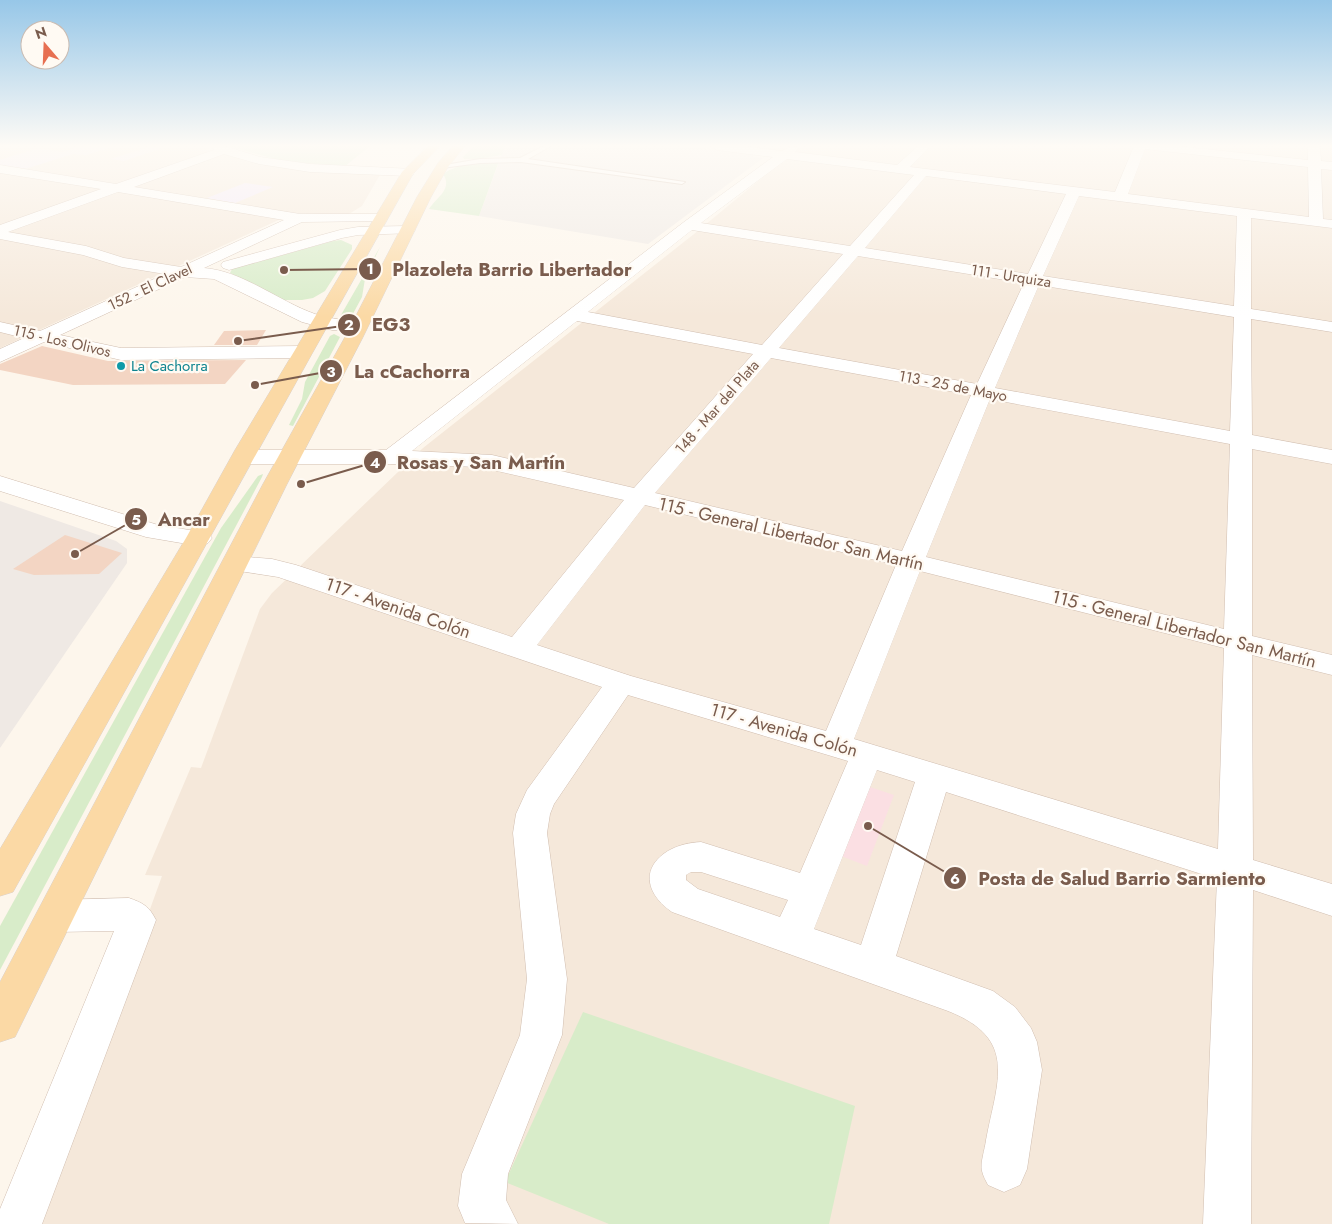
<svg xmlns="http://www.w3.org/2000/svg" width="1332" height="1224" viewBox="0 0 1332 1224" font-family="Jost,sans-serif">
	<rect width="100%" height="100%" fill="#fdf6ec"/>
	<g fill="#f5e8da">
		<path d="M0 146H204L211 151 248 159 381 173 362 206 349 214 340 215 294 213 0 348Z"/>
		<path d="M726 146H1332V1224H36L162 876 145 875 191 767 201 768 260 609 272 593 423 448 694 234 791 154Z"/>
	</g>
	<g fill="#efe9e4">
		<path d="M505 146H685L755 155 753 157 763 158 648 244 479 216Z"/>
		<path d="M0 501 116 541 127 549V563L0 748Z"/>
	</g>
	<g fill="#f3e8fa">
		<path d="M82 146H116L86 155 73 154 25 169 0 165V160L38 148 62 152Z"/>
		<path d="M152 146H168L124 161 111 159Z"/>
		<path d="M245 183 273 187 235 203 207 198Z"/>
	</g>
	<path fill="#fbdfe3" d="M870 787 894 795 867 866 841 856Z"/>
	<g fill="#d8ecc9">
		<path d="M228 146H370L344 167 279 160Z"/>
		<path d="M474 146H505L502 155 477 159H464L463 157Z"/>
		<path d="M499 161 479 216 429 209C437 197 453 189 443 174 459 163 480 162 499 161Z"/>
		<path d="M341 240 352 245V249L325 291 313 298 302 300H283L230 273 232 269 333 241Z"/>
		<path d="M380 247 365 279 362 297 348 323 337 322Z"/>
		<path d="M334 334 340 337 293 426 289 425 302 399 305 382 330 336Z"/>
		<path d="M263 474 262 477 0 970V926L221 528 258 476Z"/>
		<path d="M583 1012 855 1106 829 1224H609L505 1182Z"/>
	</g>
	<g fill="#f3d5c3">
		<path d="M266 330 257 345H214L224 331Z"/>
		<path d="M42 346 108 361 246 360 225 384 73 385 0 370V364Z"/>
		<path d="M65 535 122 553 99 574 34 575 13 569Z"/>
	</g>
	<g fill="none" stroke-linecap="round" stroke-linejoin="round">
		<g stroke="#d1beb0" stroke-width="2">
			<path id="service" d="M544 146H551L528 159 685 182 682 184 521 162 480 163 442 168 439 166 480 159 520 158Z"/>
		</g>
		<g stroke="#d1beb0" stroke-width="1">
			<g id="minor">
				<path d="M209 146H225L260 157 310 164 413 169 414 172 413 175 408 176 310 172 259 164 224 154 134 187 300 214H386L388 217 386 220 381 221 302 222 204 268C243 271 278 301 315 314 331 320 348 319 364 323L367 327 364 331 358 332 332 330 302 322 214 279 185 277 60 335 121 348 303 346 310 348 312 352 310 356 303 358 121 360 44 342 0 362V349L24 338 0 332V322L40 331 165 274 122 267 83 255 0 239V225L101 189 0 173V165L116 184 214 150ZM118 192 284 220 181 267 124 258 86 246 8 232Z"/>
				<path d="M711 146H743L782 151 793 146 798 149 795 152 897 165 918 146H931L910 167 1115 192 1134 146H1176L1308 160V146H1320L1321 161 1332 162V170L1321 169 1323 219 1332 220V228L1251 218V309L1332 322V332L1251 319 1252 435 1332 450V464L1252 449V636L1332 655V675L1252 655 1253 860 1332 884V916L1253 890 1251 1224H1203L1217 879 946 792 896 956 993 991 1015 1007 1031 1028 1037 1042 1042 1070 1027 1169 1020 1185 1004 1192 988 1185C986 1181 983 1176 982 1171 980 1163 985 1149 986 1140 997 1081 1019 1039 948 1011L672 912C628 881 655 844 701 842L800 873 848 761 628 695 554 804 550 814 547 833 567 979 562 1035 508 1174 506 1200 518 1224 465 1223 458 1206 462 1174 520 1035 527 979 513 833 516 814 527 790 602 687 278 577 226 569 222 564 226 559 235 556 272 559 296 565 512 637 624 500 480 467 391 464H243L235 462 232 457 235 452 243 450H386L684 222 773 157 717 150ZM1145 149 1308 167 1309 217 1128 194ZM787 159 914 175 850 246 701 223ZM926 176 1066 194 1028 274 865 248ZM1079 196 1237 216 1234 306 1043 276ZM692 230 843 254 762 345 588 312ZM858 256 1024 283 977 384 779 348ZM1039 285 1234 317 1230 431 995 388ZM577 321 753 354 634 488 492 455 412 451ZM771 358 971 395 902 551 655 493ZM990 399 1230 444 1224 629 926 557ZM645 505 896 565 826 731 631 676 537 645ZM920 571 1224 648 1218 849 854 739ZM877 770 915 782 861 945 814 929ZM691 872H701L788 900 780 917 698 889 686 880V875Z"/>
				<path d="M408 226 413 227 415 230 413 233 358 235 342 238 229 270 223 268 221 265 223 262 340 230 358 227Z"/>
				<path d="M0 476 158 525 208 533 212 538 208 543 199 546 146 537 0 491Z"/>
				<path d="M129 898C143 903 149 906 156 920L42 1224H0V1209L114 931 55 932 42 927 36 916 42 905 55 900Z"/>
			</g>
		</g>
		<g stroke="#dad1cd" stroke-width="1">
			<g id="primary">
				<path d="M428 146H440L413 174C278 412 147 653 13 892L0 896V849L186 538 235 450 402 172Z"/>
				<path d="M453 146H465L448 167 431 197 363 337 287 484 15 1037 0 1042V982L263 484 345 337 417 197 438 163Z"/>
			</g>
		</g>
		<use href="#service" fill="#fff" fill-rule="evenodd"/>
		<use href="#minor" fill="#fff" fill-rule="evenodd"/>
		<use href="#primary" fill="#fbd9a5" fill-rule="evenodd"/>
	</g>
	<linearGradient id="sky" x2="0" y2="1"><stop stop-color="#97c7e8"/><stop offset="0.46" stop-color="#fefbf6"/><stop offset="1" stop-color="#fefbf6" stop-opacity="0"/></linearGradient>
	<rect width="1332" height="317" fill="url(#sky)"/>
	<circle fill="#0f9aa8" stroke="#fffaf3" stroke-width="2" cx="121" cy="366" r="5"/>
	<g text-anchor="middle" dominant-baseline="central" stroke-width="4.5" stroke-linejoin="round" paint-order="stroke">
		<g font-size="15" fill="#7a5c4d" stroke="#fffaf3">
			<text transform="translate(1011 276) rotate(9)">111 - Urquiza</text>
			<text transform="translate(150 287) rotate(-25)">152 - El Clavel</text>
			<text transform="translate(62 341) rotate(13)">115 - Los Olivos</text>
			<text transform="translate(953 386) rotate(11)">113 - 25 de Mayo</text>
			<text transform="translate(717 407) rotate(-49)">148 - Mar del Plata</text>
		</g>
		<g font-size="15" fill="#0d838f" stroke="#fffaf3" text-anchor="start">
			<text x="131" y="366">La Cachorra</text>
		</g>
		<g font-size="18" fill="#7a5c4d" stroke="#fffaf3">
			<text transform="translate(791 534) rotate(13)">115 - General Libertador San Martín</text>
			<text transform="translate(398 608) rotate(19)">117 - Avenida Colón</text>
			<text transform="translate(1184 629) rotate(14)">115 - General Libertador San Martín</text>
			<text transform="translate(784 730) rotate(16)">117 - Avenida Colón</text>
		</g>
	</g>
	<path fill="none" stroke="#7a5c4d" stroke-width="2" d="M284 270L370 269M238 341L349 325M255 385L331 371M301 484L375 462M75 554L136 519M868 826L955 878"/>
	<g fill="#7a5c4d" stroke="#fffaf3" stroke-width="2">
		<circle cx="284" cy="270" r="5"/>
		<circle cx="238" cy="341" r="5"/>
		<circle cx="255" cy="385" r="5"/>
		<circle cx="301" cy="484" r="5"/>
		<circle cx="75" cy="554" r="5"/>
		<circle cx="868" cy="826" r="5"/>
		<circle cx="370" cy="269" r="12"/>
		<circle cx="349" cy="325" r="12"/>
		<circle cx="331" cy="371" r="12"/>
		<circle cx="375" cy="462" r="12"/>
		<circle cx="136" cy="519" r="12"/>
		<circle cx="955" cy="878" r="12"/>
	</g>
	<g font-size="15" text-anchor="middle" font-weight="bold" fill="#fff">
		<text x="370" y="274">1</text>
		<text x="349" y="330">2</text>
		<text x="331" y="377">3</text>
		<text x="375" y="468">4</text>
		<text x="136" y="525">5</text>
		<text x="955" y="884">6</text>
	</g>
	<g font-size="19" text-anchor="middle" font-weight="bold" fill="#7a5c4d" stroke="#fffaf3" stroke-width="4.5" stroke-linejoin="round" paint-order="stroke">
		<text x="512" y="276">Plazoleta Barrio Libertador</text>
		<text x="391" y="331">EG3</text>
		<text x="412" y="378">La cCachorra</text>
		<text x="481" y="469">Rosas y San Martín</text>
		<text x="184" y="526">Ancar</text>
		<text x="1122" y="885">Posta de Salud Barrio Sarmiento</text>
	</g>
	<g transform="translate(45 45) rotate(341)"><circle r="24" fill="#fffaf3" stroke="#cabbb1"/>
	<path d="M0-4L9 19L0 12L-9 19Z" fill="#e76f51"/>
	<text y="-8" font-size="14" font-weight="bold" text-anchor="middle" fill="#7a5c4d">N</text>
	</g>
</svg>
